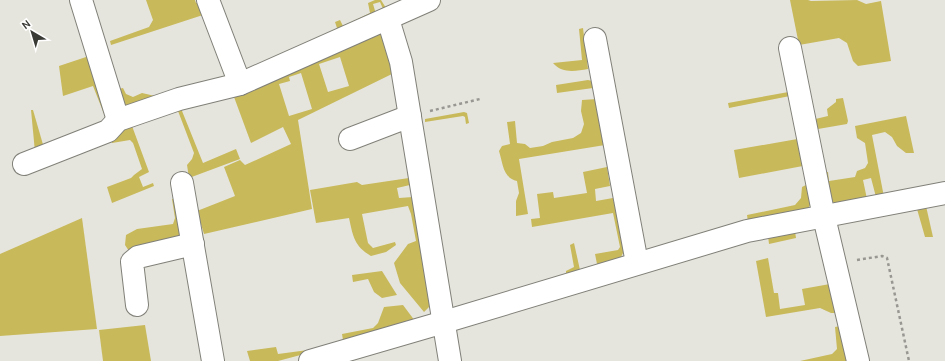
<svg xmlns="http://www.w3.org/2000/svg" width="945" height="361" viewBox="0 0 945 361" font-family="Karla,sans-serif">
  <rect width="100%" height="100%" fill="#e6e5dd"/>
  <g fill="#c8b95b" fill-rule="evenodd">
    <polygon points="146,0 195,0 196,3 203,3 206,14 111,45 110,41 149,27 153,20"/>
    <polygon points="375,0 381,0 386,8 384,11 380,2 373,4 376,14 338,31 335,22 340,20 343,26 370,13 368,3"/>
    <polygon points="790,0 808,0 811,1 857,0 866,4 881,1 891,61 858,66 853,61 847,43 839,38 799,45"/>
    <path d="M 583,28 L 588,69 C 576,71 562,74 553,63 L 582,60 L 579,29 Z"/>
    <path d="M 380,31 L 394,73 L 298,120 L 312,209 L 204,234 L 197,211 L 235,196 L 224,167 L 240,160 L 245,165 L 291,144 L 283,127 L 251,143 L 234,97 ZM 340,57 L 349,86 L 328,92 L 319,64 ZM 301,73 L 312,109 L 289,116 L 279,84 L 290,81 L 289,77 Z"/>
    <polygon points="89,56 106,119 93,86 63,96 59,66"/>
    <polygon points="588,80 592,81 593,88 557,93 556,85"/>
    <polygon points="123,88 126,94 133,97 142,93 155,96 130,108 119,102 114,90"/>
    <polygon points="794,91 790,96 729,108 728,103"/>
    <polygon points="843,98 848,121 847,124 818,129 814,126 811,120 828,116 827,109 836,102 836,99"/>
    <path d="M 597,99 L 605,145 L 519,159 L 528,214 L 516,216 L 516,201 L 519,193 L 517,181 C 503,178 503,164 499,151 L 502,146 L 510,144 L 507,122 L 515,121 L 517,143 L 525,144 L 530,148 L 543,146 L 552,142 L 573,138 L 581,133 L 584,124 L 581,111 L 582,100 Z"/>
    <polygon points="180,106 203,163 236,149 240,159 189,178 187,165 192,159 194,153 178,111 132,126 149,172 139,177 143,187 153,183 154,186 112,203 107,187 131,178 134,175 142,169 133,143 130,140 112,143 111,139 127,124"/>
    <polygon points="31,110 33,110 44,148 35,152"/>
    <polygon points="464,112 467,113 469,123 466,124 465,117 463,116 425,122 425,119"/>
    <polygon points="906,116 914,153 906,153 897,146 892,137 885,132 872,135 884,197 876,197 871,178 863,180 867,199 835,204 826,194 823,172 828,172 829,181 855,177 857,171 865,168 868,163 865,143 857,138 855,126"/>
    <polygon points="803,138 808,165 739,178 734,150"/>
    <polygon points="607,167 610,186 595,189 596,201 613,198 624,251 620,259 597,264 595,254 618,250 620,247 613,213 532,227 531,219 540,218 537,194 553,192 554,198 587,193 583,172"/>
    <path d="M 409,178 L 410,185 L 397,188 L 399,198 L 413,197 L 430,299 L 429,307 L 424,312 L 400,283 L 394,263 L 408,244 L 416,241 L 411,214 L 408,206 L 362,214 L 368,243 L 373,248 L 395,242 L 396,245 L 386,252 L 371,256 C 354,246 353,236 349,218 L 316,223 L 310,190 L 357,182 L 362,185 Z"/>
    <polygon points="813,184 815,197 807,210 748,222 747,215 795,205 801,198 802,187 806,185"/>
    <polygon points="177,198 184,231 177,240 129,251 125,245 126,235 137,229 173,224 175,218 172,199"/>
    <polygon points="926,206 933,237 925,237 917,209"/>
    <polygon points="82,218 97,329 0,336 0,254"/>
    <polygon points="795,231 796,238 769,244 768,236"/>
    <polygon points="574,243 580,270 566,274 566,271 574,267 570,245"/>
    <polygon points="768,258 774,293 778,293 780,309 805,305 802,289 830,284 837,313 831,313 820,308 766,317 756,261"/>
    <polygon points="382,271 397,295 382,298 374,292 368,279 353,282 352,275"/>
    <polygon points="403,305 415,321 343,340 342,334 373,328 378,323 384,307"/>
    <polygon points="145,325 151,361 103,361 99,330"/>
    <polygon points="840,326 848,361 800,361 832,354 837,349 835,327"/>
    <polygon points="276,347 278,354 308,350 308,353 278,361 250,361 247,351"/>
  </g>
  <g fill="none" stroke-linecap="round" stroke-linejoin="round">
    <g stroke="#818079" stroke-width="24">
      <g id="minor">
        <polyline points="81,0 118,120"/>
        <polyline points="208,0 240,84"/>
        <polyline points="388,19 401,62 450,361"/>
        <polyline points="595,39 637,263"/>
        <polyline points="790,48 824,217 858,361"/>
        <polyline points="350,139 410,116"/>
        <polyline points="24,164 108,131 118,120 179,99 240,84 429,0"/>
        <polyline points="182,183 213,361"/>
        <polyline points="137,305 132,262 138,257 193,244"/>
        <polyline points="310,361 444,322 747,231 945,193"/>
      </g>
    </g>
    <g stroke="#989792" stroke-width="2.5" stroke-dasharray="3 3" stroke-linecap="butt">
      <polyline points="430,111 480,99"/>
      <polyline points="857,260 882,256 887,258 909,361"/>
    </g>
    <use href="#minor" stroke="#fff" stroke-width="22"/>
  </g>
  <g transform="translate(32 32) rotate(322)" stroke="#ffffff" stroke-width="3" paint-order="stroke">
  <path d="M0-3L7 15L0 10L-7 15Z" fill="#393936"/>
  <text y="-6" font-size="11" font-weight="bold" text-anchor="middle" fill="#393936">N</text>
  </g>
</svg>
